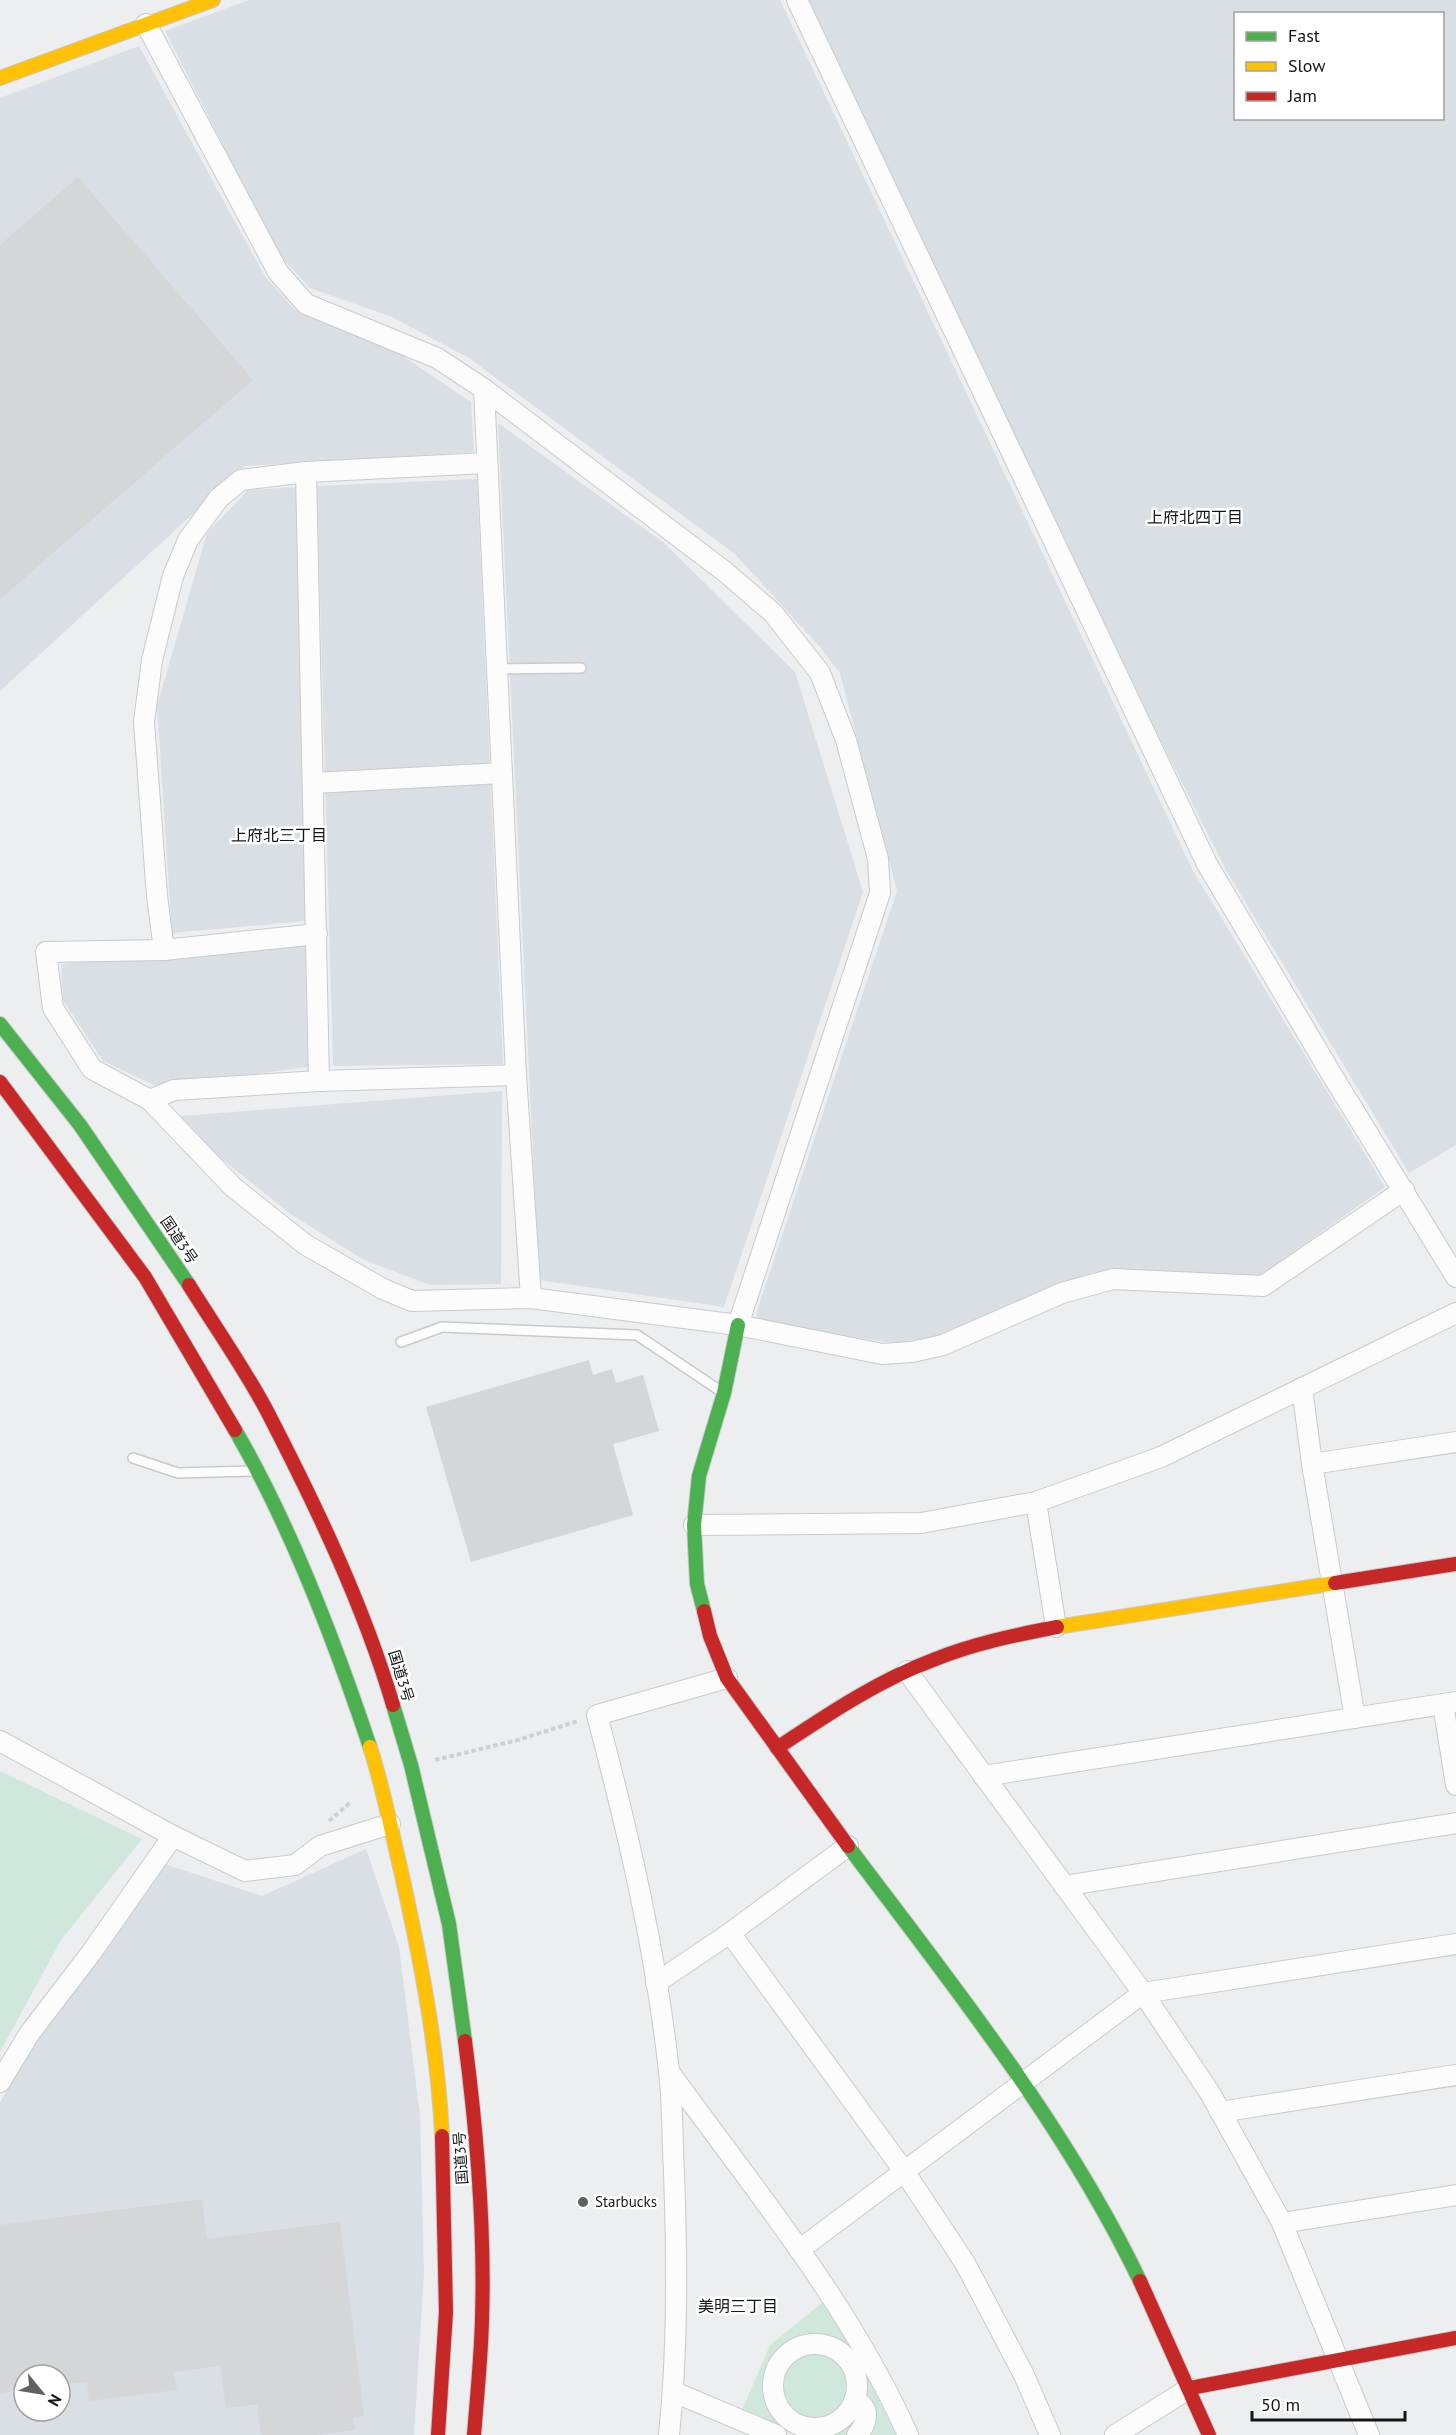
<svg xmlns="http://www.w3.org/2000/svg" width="1456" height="2435" viewBox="0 0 1456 2435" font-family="'PT Sans','Noto Sans JP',sans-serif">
  <rect width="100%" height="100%" fill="#eceef0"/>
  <g fill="#d9dfe5" fill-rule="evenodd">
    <polygon points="249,0 780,0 1193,871 1385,1187 1258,1277 1115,1270 1092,1273 1058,1284 939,1336 894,1343 806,1330 758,1318 756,1314 897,891 840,673 820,647 735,554 469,358 392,317 310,288 279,255 165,31"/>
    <path d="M 807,0 L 1456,0 L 1456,1145 L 1409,1173 L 1226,870 L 1152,723 ZM 1236,14 L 1442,14 L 1442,118 L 1236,118 Z"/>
    <polygon points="139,46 264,275 295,310 385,344 471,402 474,452 245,466 0,691 0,98"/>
    <polygon points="498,423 664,543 795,672 863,892 724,1307 539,1280"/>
    <polygon points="477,479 503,1064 333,1066 317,486"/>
    <polygon points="296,487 306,921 172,933 157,706 207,533 248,490"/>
    <polygon points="305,944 308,1067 156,1086 103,1061 63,1000 61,964"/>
    <polygon points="502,1091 501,1284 430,1285 364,1260 292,1215 169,1117"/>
    <path d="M 366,1849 L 399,1947 L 420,2116 L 424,2273 L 414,2435 L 0,2435 L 0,2103 L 52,2005 L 146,1858 L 262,1896 ZM 24,2375 L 60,2375 L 60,2411 L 24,2411 Z"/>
  </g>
  <g fill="#d0e8dc">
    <polygon points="0,1771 142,1839 61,1940 0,2052"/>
    <polygon points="823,2302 858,2358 896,2435 802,2435 742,2410 770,2345"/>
  </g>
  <g fill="#d5d6d8">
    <polygon points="78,177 253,380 0,599 0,245"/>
    <polygon points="589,1360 593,1375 612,1369 616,1383 643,1375 659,1431 613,1444 633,1515 471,1562 426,1407"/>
    <polygon points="202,2199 207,2239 340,2222 364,2416 353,2417 355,2430 316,2435 261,2435 257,2404 226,2408 220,2366 174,2372 177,2390 89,2401 87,2382 60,2385 60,2375 24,2375 24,2390 0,2393 0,2225"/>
  </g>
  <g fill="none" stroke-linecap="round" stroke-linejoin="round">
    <g stroke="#c9cacc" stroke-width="12">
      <g id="lane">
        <polyline points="497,669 581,668"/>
        <polyline points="401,1342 442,1327 637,1335 722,1392"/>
        <polyline points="133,1458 178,1473 251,1471"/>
      </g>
    </g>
    <g stroke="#c9cacc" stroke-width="22">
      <g id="street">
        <polyline points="797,0 1207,864 1332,1075 1456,1277"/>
        <polyline points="146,24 278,272 306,304 437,358 484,389 724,571 773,613 820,673 846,740 878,859 880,893 738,1325"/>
        <polyline points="484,389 516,1075 531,1298"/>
        <polyline points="306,472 319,1081"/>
        <polyline points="314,783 502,773"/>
        <polyline points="317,934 164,950 157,896 144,722 152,660 173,576 188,540 219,498 241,480 306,472 487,463"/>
        <polyline points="516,1075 319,1081 174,1090 150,1100 233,1187 306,1245 383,1289 412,1301 531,1298 738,1325 882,1354 912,1352 943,1345 1062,1293 1113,1279 1263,1286 1404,1190"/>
        <polyline points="150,1100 92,1069 53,1008 46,952 164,950"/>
        <polyline points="1302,1388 1312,1464 1355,1718"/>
        <polyline points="1312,1464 1456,1442"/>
        <polyline points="1036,1502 1056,1627"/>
        <polyline points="694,1525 921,1523 1036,1502 1161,1457 1456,1313"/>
        <polyline points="907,1671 1143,1993 1210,2093 1282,2223 1369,2435"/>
        <polyline points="1443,1704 1456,1785"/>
        <polyline points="0,1741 173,1836 245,1871 295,1865 320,1846 390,1824"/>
        <polyline points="983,1776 1456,1702"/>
        <polyline points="1064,1886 1456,1823"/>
        <polyline points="730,1933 904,2171 965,2263 1024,2375 1050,2435"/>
        <polyline points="656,1983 730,1933 848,1846"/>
        <path d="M 670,2073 C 754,2189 849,2303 908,2435"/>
        <polyline points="0,2082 29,2034 91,1953 173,1836"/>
        <polyline points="1220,2112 1456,2075"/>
        <polyline points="1282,2223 1456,2195"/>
        <polyline points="799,2250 1143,1993 1456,1944"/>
        <circle cx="815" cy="2386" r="42"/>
        <polyline points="674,2392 776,2435"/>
        <path d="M 854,2401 C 872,2406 867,2424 857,2435"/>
        <path d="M 669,2435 C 678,2348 677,2259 674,2172 C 672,2138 673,2104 669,2072 C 656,1951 628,1832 597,1715 L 727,1678"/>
        <polyline points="1115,2435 1190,2388"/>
      </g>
    </g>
    <g stroke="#c9cacc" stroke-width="16">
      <g id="fast">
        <polyline points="0,1024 80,1125 189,1285"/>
        <path d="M 235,1430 C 291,1526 335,1642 370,1747"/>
        <polyline points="704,1611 697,1584 694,1525 699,1476 724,1393 738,1325"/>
        <polyline points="393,1705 411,1765 449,1924 465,2041"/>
        <path d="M 848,1846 C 953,1986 1064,2123 1140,2281"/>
      </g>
    </g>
    <g stroke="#c9cacc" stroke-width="16">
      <g id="slow">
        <polyline points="0,78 213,0"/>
        <polyline points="1057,1627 1335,1583"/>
        <path d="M 370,1747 C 383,1787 391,1829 401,1871 C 420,1957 438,2047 442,2136"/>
      </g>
    </g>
    <g stroke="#c9cacc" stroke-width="16">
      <g id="jam">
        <polyline points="0,1082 145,1277 235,1430"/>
        <path d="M 189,1285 C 215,1327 245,1369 268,1413 C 316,1506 363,1604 393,1705"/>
        <polyline points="1335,1583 1456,1564"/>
        <polyline points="704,1611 710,1636 727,1678 848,1846"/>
        <path d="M 777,1748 C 827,1715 877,1681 933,1660 C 972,1644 1015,1635 1057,1627"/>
        <path d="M 465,2041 C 477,2133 485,2227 482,2320 C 481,2358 477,2397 474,2435"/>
        <polyline points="1140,2281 1209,2435"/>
        <polyline points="1190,2388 1456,2338"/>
        <polyline points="438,2435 446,2312 442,2136"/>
      </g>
    </g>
    <g stroke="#cfcfd1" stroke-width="4" stroke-dasharray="4.5 3" stroke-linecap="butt">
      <polyline points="435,1760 518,1740 578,1721"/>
      <polyline points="329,1821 351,1802"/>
    </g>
    <use href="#lane" stroke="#fcfcfd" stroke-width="9"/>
    <use href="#street" stroke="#fcfcfd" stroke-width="20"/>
    <use href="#fast" stroke="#4caf50" stroke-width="14"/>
    <use href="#slow" stroke="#ffc107" stroke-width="14"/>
    <use href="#jam" stroke="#c62828" stroke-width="14"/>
  </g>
  <circle fill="#606163" stroke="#fff" stroke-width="2" cx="583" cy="2202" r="6"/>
  <g text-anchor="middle" stroke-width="5" stroke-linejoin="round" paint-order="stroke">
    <g font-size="15" fill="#141517" stroke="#fff">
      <text transform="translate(179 1240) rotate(56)" y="5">国道3号</text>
      <text transform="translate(401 1676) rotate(73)" y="5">国道3号</text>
      <text transform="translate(461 2158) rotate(-94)" y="5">国道3号</text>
    </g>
    <g font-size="15" fill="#141517" stroke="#fff" text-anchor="start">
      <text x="595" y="2207">Starbucks</text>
    </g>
    <g font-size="16" fill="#141517" stroke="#fff">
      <text x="1195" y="523">上府北四丁目</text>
      <text x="279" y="841">上府北三丁目</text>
      <text x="738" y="2312">美明三丁目</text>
    </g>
  </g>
  <rect x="1234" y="12" width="210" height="108" fill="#ffffff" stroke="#a1a1a2" stroke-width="1.5"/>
  <rect x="1246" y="32" width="30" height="9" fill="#4caf50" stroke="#a1a1a2" stroke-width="1.5"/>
  <text x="1288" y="42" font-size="18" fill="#141517">Fast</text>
  <rect x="1246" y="62" width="30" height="9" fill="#ffc107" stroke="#a1a1a2" stroke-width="1.5"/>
  <text x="1288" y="72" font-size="18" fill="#141517">Slow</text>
  <rect x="1246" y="92" width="30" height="9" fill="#c62828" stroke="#a1a1a2" stroke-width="1.5"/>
  <text x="1288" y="102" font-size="18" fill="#141517">Jam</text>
  <g transform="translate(42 2393) rotate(120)"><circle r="28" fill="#ffffff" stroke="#a1a1a2" stroke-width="1.5"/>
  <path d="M0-4.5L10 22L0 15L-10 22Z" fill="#606163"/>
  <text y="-9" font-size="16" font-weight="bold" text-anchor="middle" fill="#141517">N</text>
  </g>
  <path d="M1252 2411v9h153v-9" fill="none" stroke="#141517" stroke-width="3"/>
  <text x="1261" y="2411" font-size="18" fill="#141517" stroke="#ffffff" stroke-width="4.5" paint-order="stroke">50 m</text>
</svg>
